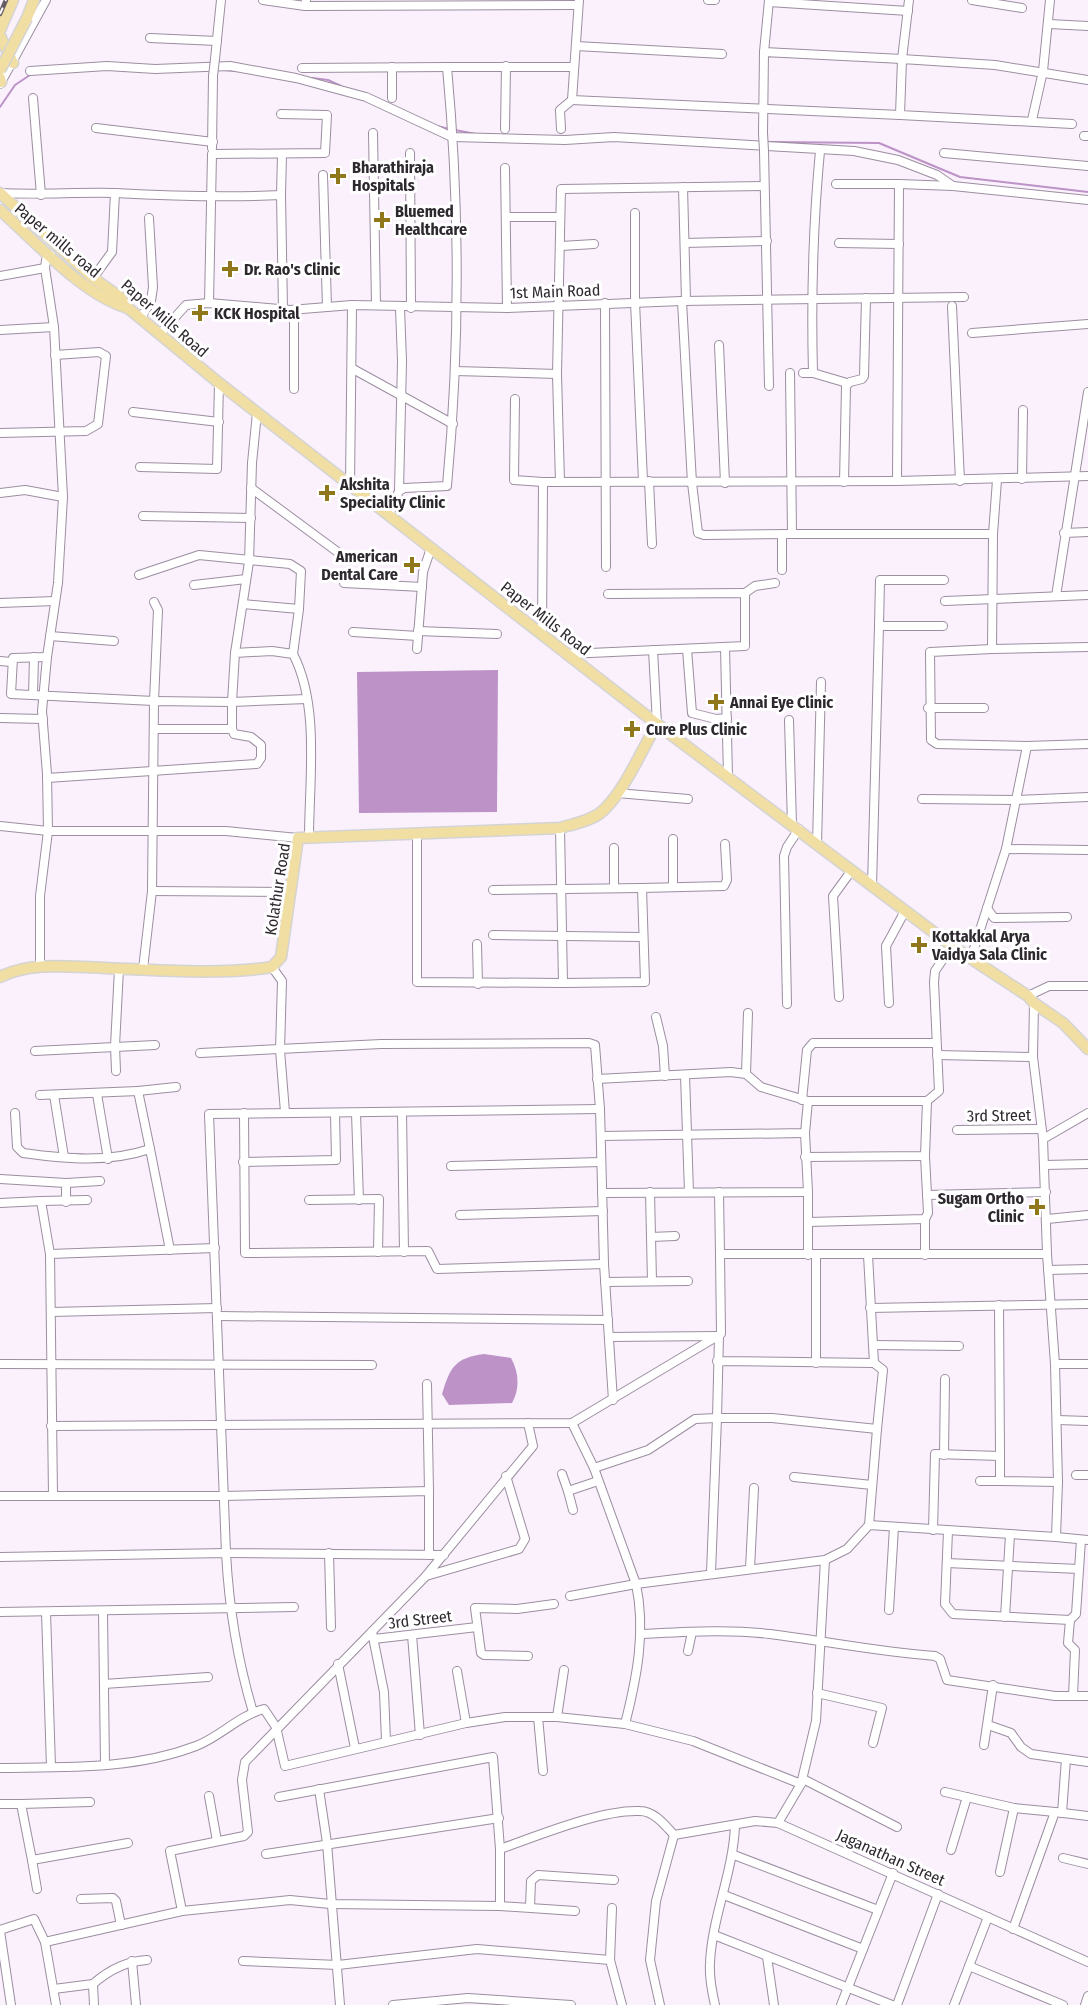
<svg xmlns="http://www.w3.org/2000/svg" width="1088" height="2005" viewBox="0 0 1088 2005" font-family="'Fira Sans Condensed',sans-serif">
  <rect width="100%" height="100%" fill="#faf1fd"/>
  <g fill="#bc92c7">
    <polygon points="498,670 497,812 359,813 357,672"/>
    <path d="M 484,1354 L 511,1358 C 519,1372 520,1389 512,1403 L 449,1405 L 442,1394 C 450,1367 455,1358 484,1354 Z"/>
  </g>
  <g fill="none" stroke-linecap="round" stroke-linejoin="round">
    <g stroke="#bc92c7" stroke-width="2">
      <polyline points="223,70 235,71"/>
      <polyline points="312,78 328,80 341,86"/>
      <polyline points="0,107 15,85 30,75"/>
      <polyline points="437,126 449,129"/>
      <polyline points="455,130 476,134"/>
      <polyline points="766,142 879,143 960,177 1088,192"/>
    </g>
    <g stroke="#9c8ea0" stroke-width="10">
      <g id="minor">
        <polyline points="263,0 305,6 306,0"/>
        <polyline points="579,0 572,100 900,115"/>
        <polyline points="708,0 715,0"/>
        <polyline points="972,0 1022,8"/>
        <polyline points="769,2 908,11"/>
        <polyline points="305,6 578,5"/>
        <polyline points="1049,24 1088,26"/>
        <polyline points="150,38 217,41"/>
        <polyline points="576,46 722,54"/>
        <polyline points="764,52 769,0"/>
        <polyline points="215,59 221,0"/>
        <polyline points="392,67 392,98"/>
        <polyline points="302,68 447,67"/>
        <polyline points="30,71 107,66 155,69 230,66 296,78 366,97 452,137 565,140 614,137 854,151 898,160 937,175 953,186"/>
        <polyline points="0,84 46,0"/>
        <polyline points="33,98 41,195"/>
        <polyline points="1032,120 1043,71 1050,0"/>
        <polyline points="1072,124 900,115 902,59 995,65 1088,80"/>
        <polyline points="96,128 213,142"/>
        <polyline points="505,129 506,66"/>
        <polyline points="561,129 560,110 572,100"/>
        <polyline points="373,133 376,305"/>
        <polyline points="763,133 764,52 902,59 909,0"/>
        <polyline points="1084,136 1088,136"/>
        <polyline points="212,148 213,76"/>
        <polyline points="764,151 769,386"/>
        <polyline points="410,153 411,308"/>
        <polyline points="944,153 1088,166"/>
        <polyline points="505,168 507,308"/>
        <polyline points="323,175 327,307"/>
        <polyline points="836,184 899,184 897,481 1088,476"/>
        <polyline points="899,184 953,186 1088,200"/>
        <polyline points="683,187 686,301"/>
        <path d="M 0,193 C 39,195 77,192 115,193 C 171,196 225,198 281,195 L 283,310"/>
        <polyline points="281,195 282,154"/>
        <polyline points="635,213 635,302 643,481"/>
        <polyline points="506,217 559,217"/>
        <polyline points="685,243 767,241"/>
        <polyline points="839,243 899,244"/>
        <polyline points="561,246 594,244"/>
        <polyline points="0,276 45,268"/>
        <polyline points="93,278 112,252 115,193"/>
        <polyline points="682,301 692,483 698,533 704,535 792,534"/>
        <polyline points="209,303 212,154 325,153 327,115 281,114"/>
        <polyline points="605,303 606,567"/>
        <polyline points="952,306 960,481"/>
        <polyline points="294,310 294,389"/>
        <polyline points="141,318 151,301 153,287 149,218"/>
        <polyline points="0,330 54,327"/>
        <polyline points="161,333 186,305 209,303 290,310 352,305 507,308 682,301 964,297"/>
        <polyline points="972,333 1088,324"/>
        <polyline points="719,345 725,483"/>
        <polyline points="353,369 453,424"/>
        <polyline points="455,371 557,374"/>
        <polyline points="790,373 792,534 993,534"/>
        <path d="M 803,373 L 813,373 C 811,298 813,225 820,151"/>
        <polyline points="813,373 847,383"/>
        <polyline points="515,399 514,480 543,482"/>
        <polyline points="133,412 219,422"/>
        <polyline points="0,433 86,431 98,424 106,356 99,352 55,355"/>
        <polyline points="140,467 217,469 219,383"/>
        <polyline points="1022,479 1023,410"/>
        <polyline points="997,480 993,534 992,649 1088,647"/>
        <polyline points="649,481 652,544"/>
        <polyline points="560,482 557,374 561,189 764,186"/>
        <polyline points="844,482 846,386 850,382 862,379 864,376 866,298"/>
        <polyline points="350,485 352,305"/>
        <polyline points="251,488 339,553"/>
        <polyline points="399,491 402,361 400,308"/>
        <polyline points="0,493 25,490 63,497"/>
        <path d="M 389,515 L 399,491 L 404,488 L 447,486 C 460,346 460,207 447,67 L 573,67"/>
        <polyline points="143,516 251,518"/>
        <polyline points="1064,533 1088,532"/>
        <polyline points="782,534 782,570"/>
        <polyline points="139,575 199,555 290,564 301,571 299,609 243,604"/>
        <polyline points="344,583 422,587"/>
        <polyline points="194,585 246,579"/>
        <polyline points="745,593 755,586 775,583"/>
        <polyline points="1056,596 1088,392"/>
        <polyline points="945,601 1088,595"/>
        <polyline points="0,603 55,601"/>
        <polyline points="879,626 880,580 944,580"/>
        <polyline points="418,631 497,634"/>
        <polyline points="353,632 418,636"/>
        <polyline points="542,633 543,482 897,481"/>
        <polyline points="50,636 114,641"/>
        <polyline points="725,647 728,777"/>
        <polyline points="417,649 423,572 431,548"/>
        <polyline points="687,649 692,713 716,719 727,718"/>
        <polyline points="992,649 930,652 931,740 937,744 1027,746"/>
        <polyline points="653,650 657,724"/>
        <polyline points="235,653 249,562 252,463 257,413"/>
        <polyline points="293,654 299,609"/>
        <polyline points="568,654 745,646 745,593 608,594"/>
        <polyline points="47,657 13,658 11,694 154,701 158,610 154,602"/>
        <polyline points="0,661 11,662"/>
        <polyline points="33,695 34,657"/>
        <polyline points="928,708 984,708"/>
        <polyline points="0,718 43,719"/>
        <polyline points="789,720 792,824"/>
        <polyline points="154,729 232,729"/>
        <polyline points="47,778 257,764 261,758 261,745 251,737 234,734 232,729 232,702 307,699"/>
        <polyline points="617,793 688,799"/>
        <polyline points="922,799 1015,800 1088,797"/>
        <polyline points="0,826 48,831 226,831 298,838"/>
        <polyline points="417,834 417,982 563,983 560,828"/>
        <polyline points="673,839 673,887"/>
        <polyline points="817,845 821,682"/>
        <polyline points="1006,849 1088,850"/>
        <polyline points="872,886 879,626 943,626"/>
        <polyline points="614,888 614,848"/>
        <polyline points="493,890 642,888"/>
        <polyline points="152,891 290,892"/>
        <polyline points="987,908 994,918 1067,917"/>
        <polyline points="493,935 642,937"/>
        <polyline points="477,944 478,984"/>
        <polyline points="971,958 1006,849 1027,746 1088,744"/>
        <polyline points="40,966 40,896 48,831 47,774 42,711 47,657 58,583 63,497 54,327 45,268 46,260 51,255"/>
        <polyline points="272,967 282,981 280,1050 285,1112"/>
        <path d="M 143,969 L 152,891 L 154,701 L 232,702 L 235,653 L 272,651 L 293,654 C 320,705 309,781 309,838"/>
        <polyline points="563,983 645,982 642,888 724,886 727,880 725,844"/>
        <polyline points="1028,996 1049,986 1088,986"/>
        <polyline points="839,997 833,896 852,870"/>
        <polyline points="889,1003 886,946 905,911"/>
        <polyline points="787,1004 784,856 787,847 799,829"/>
        <polyline points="656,1017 663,1046 665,1076"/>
        <polyline points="35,1051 155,1045"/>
        <polyline points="200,1053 381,1044 589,1043 595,1045 600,1109 604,1264 613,1400"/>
        <polyline points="937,1055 1033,1057 1043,1139"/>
        <polyline points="1033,1057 1034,1003"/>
        <polyline points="116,1071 115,1046 119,969"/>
        <polyline points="746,1074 748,1013"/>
        <polyline points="685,1075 689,1192"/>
        <polyline points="597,1079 731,1072 746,1074 761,1087 808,1101 927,1101 939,1091 934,982 935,971 952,946"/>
        <polyline points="138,1091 176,1087"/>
        <polyline points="97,1094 108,1159"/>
        <polyline points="54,1095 64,1157"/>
        <polyline points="802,1100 807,1050 813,1043 936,1043"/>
        <polyline points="402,1112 404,1252"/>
        <path d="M 15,1113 L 17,1147 L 23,1153 C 67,1159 108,1163 150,1149 L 138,1091 L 40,1095"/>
        <polyline points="244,1113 245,1253 428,1251 437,1269 604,1264"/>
        <polyline points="356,1113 359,1200"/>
        <polyline points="957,1130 1041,1129"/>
        <polyline points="601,1136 805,1133 808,1101"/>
        <polyline points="150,1149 170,1250"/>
        <polyline points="805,1157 925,1156 927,1101"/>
        <polyline points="243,1162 336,1160 335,1113"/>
        <polyline points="1045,1165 1088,1164"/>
        <polyline points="451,1166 601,1162"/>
        <polyline points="0,1179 66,1183 66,1202"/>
        <polyline points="66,1183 100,1181"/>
        <polyline points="650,1192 652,1281"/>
        <polyline points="719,1192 720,1254"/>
        <polyline points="808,1192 808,1255"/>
        <polyline points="602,1193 808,1192 805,1133"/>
        <polyline points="927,1195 1046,1192"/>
        <polyline points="309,1200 379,1199 378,1252"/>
        <polyline points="41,1201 87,1200"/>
        <polyline points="0,1203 41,1201 50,1254 53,1496"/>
        <polyline points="460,1215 603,1211"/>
        <polyline points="925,1219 925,1255"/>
        <polyline points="1047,1219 1088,1215"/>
        <polyline points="808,1222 925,1219 928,1213 925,1156"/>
        <polyline points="651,1237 675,1236"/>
        <polyline points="50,1254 215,1248"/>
        <polyline points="816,1255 816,1363"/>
        <polyline points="868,1255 874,1363"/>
        <polyline points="1048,1270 1088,1269"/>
        <polyline points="605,1282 688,1281"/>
        <polyline points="999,1305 1000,1456"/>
        <polyline points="870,1308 1088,1304"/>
        <polyline points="51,1312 217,1308"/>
        <polyline points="218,1316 608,1320"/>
        <polyline points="609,1337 719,1336 717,1418 772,1418 877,1429 883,1370 874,1363 717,1361"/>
        <polyline points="874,1345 959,1346"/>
        <polyline points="0,1364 372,1365"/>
        <polyline points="1055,1364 1088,1364"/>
        <polyline points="427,1384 429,1491"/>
        <polyline points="1057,1420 1088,1421"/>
        <polyline points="572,1423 594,1468 636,1584 825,1560 847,1549 869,1525 1056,1537 1058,1482 1055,1364 1047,1254"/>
        <polyline points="51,1426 572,1423 721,1334 720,1254 1047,1254 1043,1139 1088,1113"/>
        <polyline points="944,1455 945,1379"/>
        <polyline points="594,1468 648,1450 695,1419 717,1418 711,1573"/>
        <polyline points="562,1474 568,1491 598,1481"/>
        <polyline points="1076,1475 1088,1475"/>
        <polyline points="794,1477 872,1485"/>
        <polyline points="980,1481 1000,1481"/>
        <polyline points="568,1491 573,1510"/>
        <polyline points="0,1496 223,1496 429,1491 429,1555"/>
        <polyline points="869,1525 877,1429"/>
        <polyline points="933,1530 935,1454 1000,1456 1000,1481 1058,1482"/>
        <polyline points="948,1531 945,1604 953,1614 1070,1620"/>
        <polyline points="1056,1537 1088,1540"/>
        <polyline points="329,1553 331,1627"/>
        <polyline points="444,1555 226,1553 209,1114 600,1109"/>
        <path d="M 0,1557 L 226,1553 C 229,1608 237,1659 253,1712"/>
        <polyline points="947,1563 1079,1569"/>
        <polyline points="750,1569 754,1488"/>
        <polyline points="426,1576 519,1549 525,1539 506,1476"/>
        <path d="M 570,1596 L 636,1584 C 646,1631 637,1677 625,1724"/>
        <polyline points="889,1610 894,1527"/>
        <polyline points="0,1612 294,1607"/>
        <polyline points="46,1612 51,1767"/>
        <polyline points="103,1612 105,1765"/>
        <polyline points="1005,1617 1010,1535"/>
        <polyline points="372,1632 384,1692 386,1741"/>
        <path d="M 642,1634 C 685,1632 727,1629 770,1634 C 825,1641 879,1652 935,1656 L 940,1659 L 947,1680 L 1055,1696 L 1088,1696"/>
        <polyline points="412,1635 420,1735"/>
        <polyline points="374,1639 477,1627"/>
        <polyline points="688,1651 692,1632"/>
        <polyline points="528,1656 484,1655 481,1653 475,1608 517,1609 554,1604"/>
        <polyline points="338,1664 355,1748"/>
        <polyline points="457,1671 466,1723"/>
        <polyline points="104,1684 208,1677"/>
        <polyline points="817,1693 882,1708 873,1743"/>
        <polyline points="1073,1696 1075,1650 1068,1643 1070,1620 1076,1614 1081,1540"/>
        <polyline points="538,1717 543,1771"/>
        <polyline points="557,1717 564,1670"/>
        <polyline points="988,1725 1011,1733 1021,1747 1031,1754 1088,1762"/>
        <polyline points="984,1745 993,1685"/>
        <path d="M 0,1768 C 66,1767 133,1770 196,1746 C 220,1737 238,1716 264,1709 L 276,1727 L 285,1766 L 466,1723 L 505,1717 L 557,1717 L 625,1724 L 693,1741 L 801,1784 L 778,1823"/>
        <polyline points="803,1779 897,1827"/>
        <polyline points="801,1784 816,1721 825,1560"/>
        <polyline points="319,1789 327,1843 340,2005"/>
        <polyline points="945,1792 1014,1808 1055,1812"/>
        <polyline points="209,1796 217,1841"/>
        <polyline points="279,1797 493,1757 500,1849 500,1906"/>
        <polyline points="90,1802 21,1804 32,1860 128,1843"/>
        <polyline points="0,1804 21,1804"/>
        <polyline points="1062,1813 1066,1759"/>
        <polyline points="674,1835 755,1821 778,1823 1088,1962"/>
        <path d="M 500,1849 C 537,1836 602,1809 640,1811 C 654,1811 665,1825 674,1835"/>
        <polyline points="951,1850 967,1797"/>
        <polyline points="266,1854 499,1818"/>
        <polyline points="734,1855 878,1910"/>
        <polyline points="1063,1858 1088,1864"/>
        <polyline points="32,1860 37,1889"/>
        <polyline points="1000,1872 1014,1808"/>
        <polyline points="724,1895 863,1949"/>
        <polyline points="81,1899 113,1898 116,1901 121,1925"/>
        <polyline points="530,1907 531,1881 538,1875 614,1880"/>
        <polyline points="182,1911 170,1851 244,1836 248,1832 242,1780 245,1762 425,1577 533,1446 528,1423"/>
        <polyline points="1013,1929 1055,1812 1088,1816"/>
        <polyline points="0,1930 34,1919 45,1942 182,1911 290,1900 330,1904 500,1906 575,1911"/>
        <polyline points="0,1931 11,2005"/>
        <polyline points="714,1935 892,2005"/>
        <polyline points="45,1942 56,2005"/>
        <polyline points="767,1957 774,2005"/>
        <polyline points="610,1960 612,1908"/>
        <polyline points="132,1961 136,2005"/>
        <polyline points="243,1961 338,1965 477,1949 610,1960 622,2005"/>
        <polyline points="969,1966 1063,2005"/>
        <polyline points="54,1989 93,1984"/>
        <path d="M 94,2005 L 93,1984 C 109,1970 127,1961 147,1960"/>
        <polyline points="393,2005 468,1998 571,2005"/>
        <polyline points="660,2005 650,1960 656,1901 674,1835"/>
        <path d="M 715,2005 C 712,1992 709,1977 710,1963 C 712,1917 733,1873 735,1826"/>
        <polyline points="841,2005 893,1873"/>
        <polyline points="897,2005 938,1894"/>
        <polyline points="954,2005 988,1917"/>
        <polyline points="1085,2005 1088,1996"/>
      </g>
    </g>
    <g stroke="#d5d4d5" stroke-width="13">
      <g id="major">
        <polyline points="27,18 34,0"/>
        <polyline points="0,30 13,0"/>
        <polyline points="0,36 13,63"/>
        <polyline points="0,78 1,82"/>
        <polyline points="0,193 93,278 120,297 128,308 219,383 657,724 952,946 1028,996 1034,1003 1063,1023 1088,1049"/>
        <path d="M 0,210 C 36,242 83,295 128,308"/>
        <path d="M 0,977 C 33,961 69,967 105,968 C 155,970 224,975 272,967 L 281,957 L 298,838 L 560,828 C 573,824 587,822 599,814 C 622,797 642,749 657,724"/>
      </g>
    </g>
    <use href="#minor" stroke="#fff" stroke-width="8"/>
    <use href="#major" stroke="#f0dea3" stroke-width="10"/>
    <g stroke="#655e66" stroke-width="4.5">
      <polyline id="rail" points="0,14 6,0"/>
    </g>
    <use href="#rail" stroke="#fff" stroke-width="2" stroke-dasharray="7" stroke-linecap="butt"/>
    <g stroke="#9c8ea0" stroke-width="10" stroke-linecap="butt">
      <g id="minor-bridge">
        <polyline points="213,76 215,59"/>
        <polyline points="763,133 764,151"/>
      </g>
    </g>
    <g stroke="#d5d4d5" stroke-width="13" stroke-linecap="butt">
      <polyline id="major-bridge" points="0,70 27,18"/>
    </g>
    <use href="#minor-bridge" stroke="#fff" stroke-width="8"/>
    <use href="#major-bridge" stroke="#f0dea3" stroke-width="10"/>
  </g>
  <g fill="#90771c" stroke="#fff" stroke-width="2">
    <path d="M335 167h6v6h6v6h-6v6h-6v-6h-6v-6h6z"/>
    <path d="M379 211h6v6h6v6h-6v6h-6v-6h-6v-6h6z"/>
    <path d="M227 260h6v6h6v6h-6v6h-6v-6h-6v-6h6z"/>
    <path d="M197 304h6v6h6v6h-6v6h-6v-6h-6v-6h6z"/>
    <path d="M324 484h6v6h6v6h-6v6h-6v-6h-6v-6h6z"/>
    <path d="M409 556h6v6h6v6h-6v6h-6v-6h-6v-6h6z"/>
    <path d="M713 693h6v6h6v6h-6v6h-6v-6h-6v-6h6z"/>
    <path d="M629 720h6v6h6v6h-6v6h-6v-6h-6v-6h6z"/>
    <path d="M916 936h6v6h6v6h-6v6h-6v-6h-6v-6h6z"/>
    <path d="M1034 1198h6v6h6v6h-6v6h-6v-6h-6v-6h6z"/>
  </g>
  <g text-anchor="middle" stroke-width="6" stroke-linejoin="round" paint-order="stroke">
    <g font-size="16" font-weight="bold" fill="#2e282f" stroke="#fff" text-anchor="start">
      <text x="352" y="173">Bharathiraja<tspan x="352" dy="18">Hospitals</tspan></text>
      <text x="395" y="217">Bluemed<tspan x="395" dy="18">Healthcare</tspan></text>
      <text x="244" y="275">Dr. Rao's Clinic</text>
      <text x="214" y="319">KCK Hospital</text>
      <text x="340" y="490">Akshita<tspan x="340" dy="18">Speciality Clinic</tspan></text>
      <text x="398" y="562" text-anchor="end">American<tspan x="398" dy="18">Dental Care</tspan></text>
      <text x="730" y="708">Annai Eye Clinic</text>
      <text x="646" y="735">Cure Plus Clinic</text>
      <text x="932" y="942">Kottakkal Arya<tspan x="932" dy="18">Vaidya Sala Clinic</tspan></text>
      <text x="1024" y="1204" text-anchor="end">Sugam Ortho<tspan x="1024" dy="18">Clinic</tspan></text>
    </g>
    <g font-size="16" fill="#2e282f" stroke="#fff">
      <text transform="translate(58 240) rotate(40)" y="6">Paper mills road</text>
      <text transform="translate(555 291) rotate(-2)" y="6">1st Main Road</text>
      <text transform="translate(165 318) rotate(41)" y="6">Paper Mills Road</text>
      <text transform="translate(546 618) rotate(38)" y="6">Paper Mills Road</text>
      <text transform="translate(277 889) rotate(-81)" y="6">Kolathur Road</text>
      <text transform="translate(999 1115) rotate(-1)" y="6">3rd Street</text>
      <text transform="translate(420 1619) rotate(-7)" y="6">3rd Street</text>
      <text transform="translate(891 1857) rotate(24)" y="6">Jaganathan Street</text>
    </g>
  </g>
</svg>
